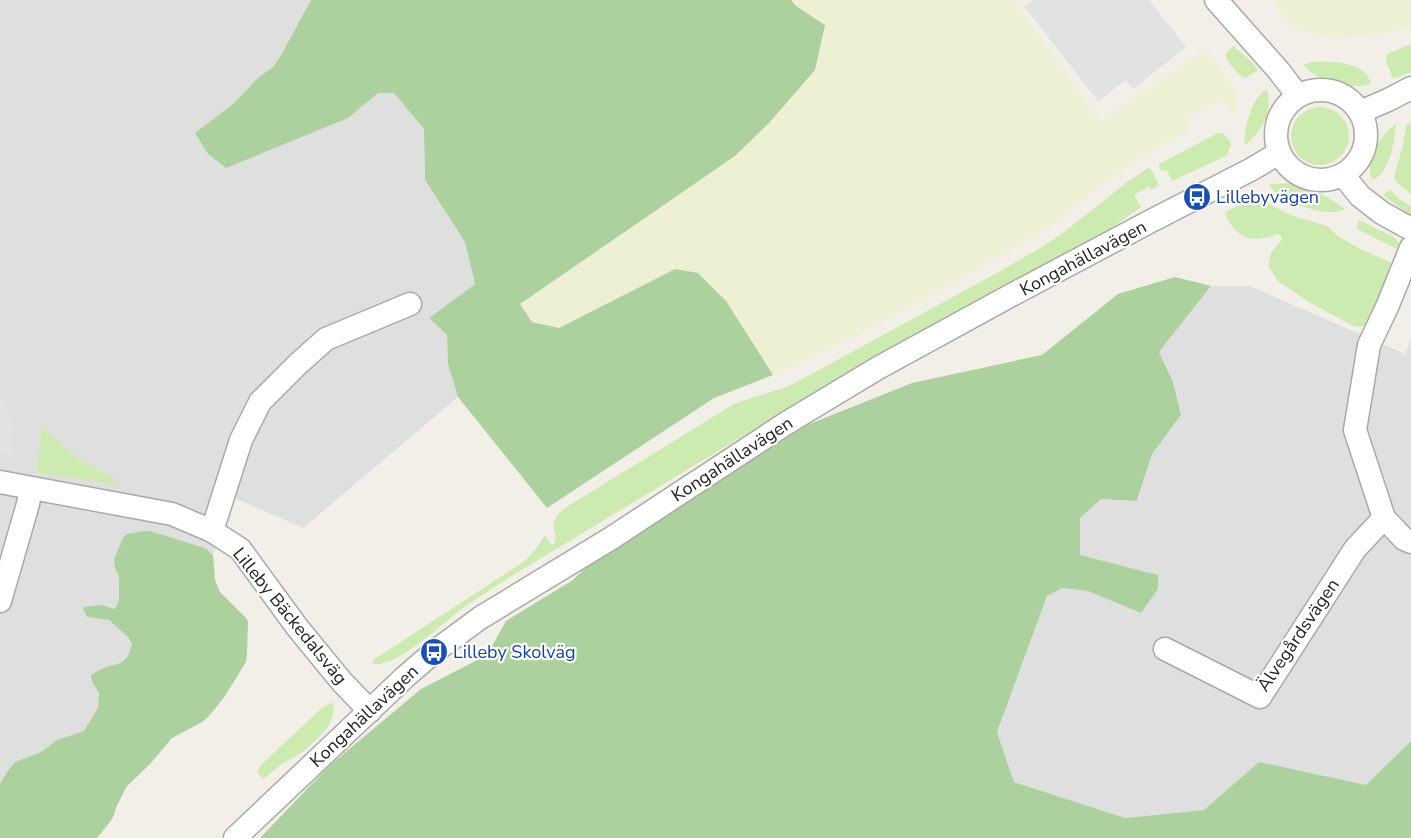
<svg xmlns="http://www.w3.org/2000/svg" width="1411" height="838" viewBox="0 0 1411 838" font-family="'Nunito Sans',sans-serif">
  <rect width="100%" height="100%" fill="#f2efe9"/>
  <g fill="#e0dfdf">
    <polygon points="0,0 311,0 280,57 273,67 259,77 233,104 195,133 348,118 378,93 394,92 424,129 425,180 465,242 475,284 429,318 447,335 448,364 458,397 303,528 235,498 213,555 205,548 150,531 115,568 119,577 119,600 115,609 102,605 105,619 109,620 128,637 132,644 129,654 124,660 117,665 104,667 94,686 99,693 99,708 84,731 57,740 41,752 15,762 0,783"/>
    <polygon points="1211,286 1250,286 1405,354 1411,340 1411,741 1366,785 1259,762 1205,810 1125,818 1014,782 997,732 1047,596 1062,588 1088,591 1141,613 1158,575 1079,555 1080,518 1101,499 1138,501 1152,454 1181,415 1173,382 1159,352"/>
  </g>
  <g fill="#eef0d5">
    <polygon points="791,0 1014,0 1100,122 1206,49 1233,88 1238,103 1232,113 1222,99 1190,117 1188,132 1166,142 1106,180 1047,228 946,287 851,338 773,375 726,301 675,269 559,328 532,322 520,304 735,156 825,25 796,6"/>
    <polygon points="1272,0 1411,0 1411,26 1385,34 1333,38 1291,27"/>
  </g>
  <g fill="#cdebb0">
    <polygon points="1411,44 1411,72 1393,79 1386,61 1387,54"/>
    <path d="M 1233,46 L 1252,62 L 1257,69 L 1257,71 L 1245,78 C 1236,73 1228,64 1225,54 Z"/>
    <path d="M 1311,62 C 1330,61 1367,61 1371,84 C 1350,90 1319,82 1303,65 Z"/>
    <path d="M 1267,89 C 1272,114 1264,129 1245,145 C 1243,132 1250,108 1258,97 C 1260,94 1264,92 1267,89 Z"/>
    <circle cx="1320" cy="136" r="29"/>
    <polygon points="1407,123 1411,124 1411,194 1397,183 1394,177 1402,148"/>
    <path d="M 1396,124 C 1395,140 1390,174 1372,180 C 1364,159 1379,136 1396,124 Z"/>
    <polygon points="1218,133 1223,133 1230,141 1231,146 1226,156 1172,181 1167,170 1162,171 1159,167 1159,164"/>
    <path d="M 1148,168 L 1151,169 L 1159,185 L 1151,190 L 1149,187 L 1134,195 L 1141,207 L 1103,234 L 1045,267 L 913,335 L 832,382 L 515,574 C 498,585 482,595 466,606 C 446,619 394,672 372,663 L 373,660 L 525,561 L 535,550 L 545,535 L 550,543 L 553,545 C 560,537 551,530 554,521 C 559,509 575,502 586,495 L 734,404 C 754,396 775,392 795,383 L 995,274 L 1037,250 L 1059,236 L 1126,183 Z"/>
    <path d="M 1292,183 C 1314,189 1327,196 1345,209 C 1328,219 1282,202 1270,187 L 1270,184 Z"/>
    <polygon points="1390,190 1402,201 1411,206 1411,216 1383,195"/>
    <path d="M 1256,198 L 1293,216 L 1327,226 L 1338,236 L 1360,249 L 1395,264 L 1371,323 L 1361,327 L 1353,326 L 1309,302 L 1278,281 L 1269,267 L 1269,261 L 1271,253 L 1282,239 L 1281,236 L 1277,234 C 1252,245 1235,238 1225,213 L 1239,205 Z"/>
    <polygon points="1359,220 1394,237 1399,243 1399,250 1357,229"/>
    <polygon points="41,426 76,457 119,482 119,485 38,473 37,467 40,445"/>
    <path d="M 332,702 C 341,723 310,747 295,757 C 289,760 283,763 278,767 C 273,771 268,775 263,779 L 257,772 L 258,769 L 262,764 L 309,720 L 323,707 Z"/>
  </g>
  <g fill="#add19e">
    <polygon points="311,0 791,0 796,6 825,25 815,70 769,123 735,156 520,304 532,322 559,328 675,269 698,273 726,301 773,375 714,398 547,508 458,397 448,364 447,335 429,318 475,284 465,242 425,180 424,129 394,93 378,93 348,118 226,168 208,154 195,133 233,104 259,77 273,67 280,57"/>
    <polygon points="1175,277 1211,286 1159,352 1173,382 1181,415 1152,454 1137,501 1101,499 1080,518 1080,555 1158,575 1158,589 1141,613 1088,591 1062,588 1047,596 997,732 1014,782 1125,818 1204,810 1259,762 1366,785 1411,741 1411,838 260,838 329,766 421,689 487,655 506,621 573,580 619,535 807,425 912,383 1042,355 1118,294"/>
    <path d="M 143,531 L 150,531 L 205,548 L 213,555 L 215,580 L 220,592 L 246,618 L 248,622 L 247,654 L 246,662 L 225,696 L 209,716 L 202,722 L 172,738 L 150,764 L 126,787 L 116,808 L 114,815 L 110,822 L 97,838 L 0,838 L 0,784 L 7,772 L 15,762 L 41,752 L 57,740 L 84,731 L 98,708 L 99,693 C 96,688 91,682 91,675 C 96,672 101,669 106,667 C 123,663 127,662 132,644 L 128,637 L 109,620 L 87,617 L 83,609 L 84,607 L 102,605 L 115,609 L 119,600 L 119,577 L 115,568 L 114,559 L 123,538 L 127,534 Z"/>
  </g>
  <g fill="#e2e2e2">
    <polygon points="1032,0 1149,0 1186,47 1133,89 1126,80 1098,101 1024,6"/>
    <polygon points="0,397 6,407 11,424 13,437 14,455 0,454"/>
  </g>
  <g fill="none" stroke-linecap="round" stroke-linejoin="round">
    <g stroke="#a9a9a9" stroke-width="25">
      <g id="minor">
        <polyline points="1216,0 1279,71 1298,96"/>
        <circle cx="1321" cy="135" r="45"/>
        <polyline points="1360,112 1388,100 1411,88"/>
        <polyline points="1343,175 1360,196 1382,213 1411,229"/>
        <polyline points="1411,248 1387,307 1369,345 1355,430 1384,518 1404,539 1411,542"/>
        <polyline points="0,482 172,514 212,531 240,549 297,627 342,682 370,711"/>
        <polyline points="212,531 241,440 260,402 298,364 326,339 410,304"/>
        <polyline points="0,601 28,504 31,488"/>
        <polyline points="1165,649 1260,697 1355,549 1384,518"/>
        <polyline points="235,838 405,677 434,652 480,618 610,539 785,424 878,368 1019,291 1151,221 1252,169 1279,153"/>
      </g>
    </g>
    <use href="#minor" stroke="#fff" stroke-width="22"/>
  </g>
  <defs>
    <g id="bus-disc" transform="scale(1.4375)"><circle r="9.5" fill="#1a4fb4" stroke="#fff"/><path d="M-5-6H5V4H4V6H2V4H-2V6H-4V4H-5ZM-3.5-4V0h7V-4ZM-3.5 1.2v1.5H-2V1.2ZM2 1.2v1.5H3.5V1.2Z" fill="#fff"/></g>
  </defs>
  <g fill-rule="evenodd">
    <use href="#bus-disc" x="1197" y="197"/>
    <use href="#bus-disc" x="434" y="652"/>
  </g>
  <g text-anchor="middle" stroke-width="4.5" stroke-linejoin="round" paint-order="stroke">
    <g font-size="18" fill="#164399" stroke="#fff" text-anchor="start">
      <text x="1216" y="203">Lillebyvägen</text>
      <text x="453" y="658">Lilleby Skolväg</text>
    </g>
    <g font-size="18" fill="#222" stroke="#fff">
      <text transform="translate(1083 258) rotate(-28)" y="6">Kongahällavägen</text>
      <text transform="translate(732 459) rotate(-33)" y="6">Kongahällavägen</text>
      <text transform="translate(290 616) rotate(51)" y="6">Lilleby Bäckedalsväg</text>
      <text transform="translate(1298 635) rotate(-56)" y="6">Älvegårdsvägen</text>
      <text transform="translate(364 716) rotate(-43)" y="6">Kongahällavägen</text>
    </g>
  </g>
</svg>
